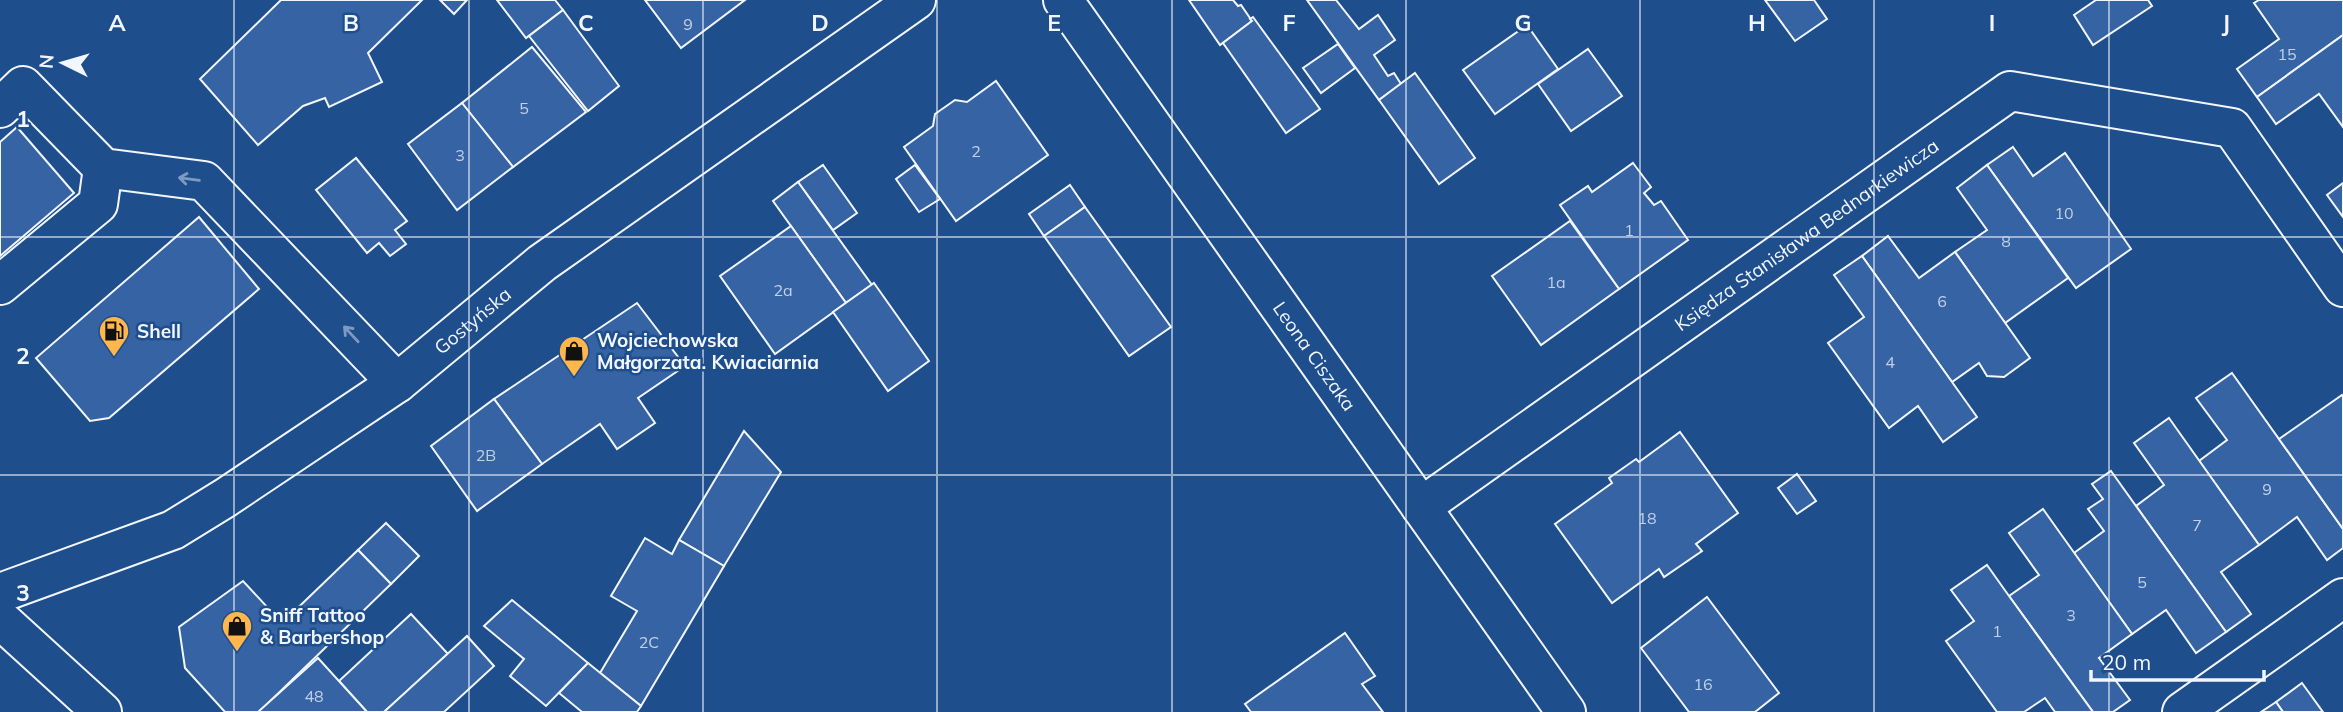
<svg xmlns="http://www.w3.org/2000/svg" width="2343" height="712" viewBox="0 0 2343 712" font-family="Mulish,sans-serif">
  <rect width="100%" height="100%" fill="#1f4e8c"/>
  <g fill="#3563a3" stroke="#f2f6ff" stroke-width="2">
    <polygon points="281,0 422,0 368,53 382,82 329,107 325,98 303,106 258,145 200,79"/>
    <polygon points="440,0 467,0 454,14"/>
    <polygon points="497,0 555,0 563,10 526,38"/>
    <polygon points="645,0 745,0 681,48"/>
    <polygon points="1189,0 1233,0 1238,6 1241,5 1252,21 1220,45"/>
    <polygon points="1307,0 1336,0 1359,29 1378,15 1395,40 1374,55 1388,76 1394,73 1401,84 1379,100"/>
    <polygon points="1765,0 1814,0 1827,19 1795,41"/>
    <polygon points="2096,0 2148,0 2152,6 2093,45 2074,15"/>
    <polygon points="2259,0 2343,0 2343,35 2257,97 2237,69 2279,39 2254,3"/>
    <polygon points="563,10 619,86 588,111 529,36"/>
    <polygon points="1253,17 1320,109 1286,133 1223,43 1252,21 1250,19"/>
    <polygon points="1527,25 1558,69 1495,114 1463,70"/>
    <polygon points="2343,35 2343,127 2319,94 2276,124 2257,97"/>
    <polygon points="1338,44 1355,68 1321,93 1303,68"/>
    <polygon points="532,47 586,112 513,167 462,103"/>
    <polygon points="1588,49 1622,96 1571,131 1538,84"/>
    <polygon points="1415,73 1475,158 1439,184 1379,100"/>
    <polygon points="996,81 1048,155 956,221 904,147 933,126 935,114 955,100 967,102"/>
    <polygon points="462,103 513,167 457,210 408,144"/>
    <polygon points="17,127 74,193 0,256 0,142"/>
    <polygon points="2013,147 2033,176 2065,153 2131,249 2076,288 1987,165"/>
    <polygon points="356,158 407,221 395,230 406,244 390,256 379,243 367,253 316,190"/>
    <polygon points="1633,163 1651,187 1644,193 1654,205 1661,201 1688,240 1619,289 1560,205 1588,186 1592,192"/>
    <polygon points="823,165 857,213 833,230 798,182"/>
    <polygon points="915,165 940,199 919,212 896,179"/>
    <polygon points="1987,165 2068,278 2005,323 1955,252 1987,230 1957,188"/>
    <polygon points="798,182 872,285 846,303 773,201"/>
    <polygon points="2343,183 2343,217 2327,195"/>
    <polygon points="1070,185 1085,207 1044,236 1029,214"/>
    <polygon points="1085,207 1171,327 1129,356 1044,236"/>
    <polygon points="199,217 259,289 109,418 90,421 36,358"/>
    <polygon points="1570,221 1619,289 1541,345 1492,276"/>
    <polygon points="791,226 846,303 775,354 720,276"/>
    <polygon points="1888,236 1919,278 1955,252 2030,358 2004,377 1987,376 1979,363 1952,382 1862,256"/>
    <polygon points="1862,256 1977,417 1943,442 1918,406 1889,428 1828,343 1864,317 1834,275"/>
    <polygon points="874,283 929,361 888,391 833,312"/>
    <polygon points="637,303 685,366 638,398 655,423 617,449 600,424 542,464 494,399"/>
    <polygon points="2232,373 2343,529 2343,548 2327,560 2297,517 2259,545 2199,461 2227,440 2196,398"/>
    <polygon points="2342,395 2343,397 2343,529 2279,439"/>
    <polygon points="494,399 542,464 477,511 431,446"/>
    <polygon points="2169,418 2259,545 2221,572 2251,614 2226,632 2136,506 2164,485 2134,443"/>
    <polygon points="744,431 781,472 724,566 679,540"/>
    <polygon points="1680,432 1738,513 1696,544 1702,551 1664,577 1659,569 1612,603 1555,524 1612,483 1609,478 1636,459 1639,462"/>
    <polygon points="2111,471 2226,632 2196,653 2166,610 2132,634 2074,553 2104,531 2088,509 2103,499 2092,484"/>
    <polygon points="1797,474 1816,501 1797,514 1778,488"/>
    <polygon points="2043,509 2132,634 2099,658 2130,700 2113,712 2093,712 2009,596 2039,575 2009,533"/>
    <polygon points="386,523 419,556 391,584 358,550"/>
    <polygon points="645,538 672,554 679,540 724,566 641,706 600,673 637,611 611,596"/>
    <polygon points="358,550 391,584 259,712 225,712 185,668 179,627 243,581 282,623"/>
    <polygon points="1987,565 2009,596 2093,712 2055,712 2045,698 2024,712 1997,712 1946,641 1974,621 1951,590"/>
    <polygon points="1707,597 1779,693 1755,712 1689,712 1641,648"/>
    <polygon points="512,600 588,663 546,706 510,676 524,659 484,626"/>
    <polygon points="411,614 448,654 384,712 367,712 339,681"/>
    <polygon points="1345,633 1375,676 1362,684 1383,712 1251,712 1245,704"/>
    <polygon points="467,636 494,666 444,712 384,712"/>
    <polygon points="318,658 367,712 258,712"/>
    <polygon points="588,663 641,706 637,712 582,712 559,693"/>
    <polygon points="2302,683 2323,712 2283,712 2276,702"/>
    <polygon points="2276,702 2283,712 2261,712"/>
  </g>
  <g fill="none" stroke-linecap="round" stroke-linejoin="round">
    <g stroke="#f2f6ff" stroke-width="42">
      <g id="minor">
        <path id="s1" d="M 1063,0 L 1566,712"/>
        <polyline points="0,108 23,86 103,168 204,181 397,383"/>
        <polyline points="0,285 98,204 103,168"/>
        <path id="s2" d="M 1421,507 L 2010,91 L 2232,128 L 2343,287"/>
        <polyline points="0,619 102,712"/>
        <polyline points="2182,712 2343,598"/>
      </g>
    </g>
    <g stroke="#f2f6ff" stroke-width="42">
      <g id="major">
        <path id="s3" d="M 0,593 L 173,530 L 225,498 L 397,383 L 542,263 L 916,0"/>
      </g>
    </g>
    <use href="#minor" stroke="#1f4e8c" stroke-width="38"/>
    <use href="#major" stroke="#1f4e8c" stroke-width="38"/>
  </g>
  <defs><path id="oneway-shaft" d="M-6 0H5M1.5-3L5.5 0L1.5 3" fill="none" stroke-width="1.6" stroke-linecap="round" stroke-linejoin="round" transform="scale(1.75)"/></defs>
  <g stroke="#7e9ac0">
    <use href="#oneway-shaft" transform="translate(189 179) rotate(-173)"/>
    <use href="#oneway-shaft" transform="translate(351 334) rotate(-133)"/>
  </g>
  <path fill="none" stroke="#f2f6ff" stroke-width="2" stroke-opacity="0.55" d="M 234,0 L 234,712M 469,0 L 469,712M 703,0 L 703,712M 937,0 L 937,712M 1172,0 L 1172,712M 1406,0 L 1406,712M 1640,0 L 1640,712M 1874,0 L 1874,712M 2109,0 L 2109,712M 0,237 L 2343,237M 0,475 L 2343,475"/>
  <defs>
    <g id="fuel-pin" transform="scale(1.575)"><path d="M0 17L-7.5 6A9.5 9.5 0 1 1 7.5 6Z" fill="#ffb74d" stroke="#1f4e8c"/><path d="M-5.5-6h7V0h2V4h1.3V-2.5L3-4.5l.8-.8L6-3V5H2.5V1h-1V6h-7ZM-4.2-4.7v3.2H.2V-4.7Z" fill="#111"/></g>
    <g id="shop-pin" transform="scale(1.575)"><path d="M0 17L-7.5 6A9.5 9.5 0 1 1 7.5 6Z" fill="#ffb74d" stroke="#1f4e8c"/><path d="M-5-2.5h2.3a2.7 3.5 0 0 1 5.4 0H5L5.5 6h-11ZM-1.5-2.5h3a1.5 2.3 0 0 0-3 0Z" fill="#111"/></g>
  </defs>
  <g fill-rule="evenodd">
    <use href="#fuel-pin" x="114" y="331"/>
    <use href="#shop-pin" x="574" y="351"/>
    <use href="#shop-pin" x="237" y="626"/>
  </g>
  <g text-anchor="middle" stroke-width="5" stroke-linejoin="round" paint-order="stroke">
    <g font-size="16" fill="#c3d1e8">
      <text x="688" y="30">9</text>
      <text x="2287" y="60">15</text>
      <text x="524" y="114">5</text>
      <text x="976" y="157">2</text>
      <text x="460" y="161">3</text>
      <text x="2064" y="219">10</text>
      <text x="1629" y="236">1</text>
      <text x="2006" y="247">8</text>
      <text x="1556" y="288">1a</text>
      <text x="783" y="296">2a</text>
      <text x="1942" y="307">6</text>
      <text x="1890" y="368">4</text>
      <text x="486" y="461">2B</text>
      <text x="2267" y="495">9</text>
      <text x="1647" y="524">18</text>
      <text x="2197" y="531">7</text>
      <text x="2142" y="588">5</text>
      <text x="2071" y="621">3</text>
      <text x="1997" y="637">1</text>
      <text x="649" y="648">2C</text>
      <text x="1703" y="690">16</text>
      <text x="314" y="702">48</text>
    </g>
    <g font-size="19" fill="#f2f6ff" stroke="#1f4e8c">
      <text dy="7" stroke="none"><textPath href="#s2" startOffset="472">Księdza Stanisława Bednarkiewicza</textPath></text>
      <text dy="7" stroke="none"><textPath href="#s3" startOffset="550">Gostyńska</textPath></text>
      <text dy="7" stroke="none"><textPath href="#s1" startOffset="436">Leona Ciszaka</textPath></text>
    </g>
    <g font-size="19" font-weight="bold" fill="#f2f6ff" stroke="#1f4e8c" text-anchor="start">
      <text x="137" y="338">Shell</text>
      <text x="597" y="347">Wojciechowska<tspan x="597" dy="22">Małgorzata. Kwiaciarnia</tspan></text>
      <text x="260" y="622">Sniff Tattoo<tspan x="260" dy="22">&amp; Barbershop</tspan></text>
    </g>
  </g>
  <g font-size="23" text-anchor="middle" font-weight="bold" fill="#f2f6ff" stroke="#1f4e8c" stroke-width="5" stroke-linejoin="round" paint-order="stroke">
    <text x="117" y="31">A</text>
    <text x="351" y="31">B</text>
    <text x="586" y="31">C</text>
    <text x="820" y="31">D</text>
    <text x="1054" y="31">E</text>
    <text x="1289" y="31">F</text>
    <text x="1523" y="31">G</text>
    <text x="1757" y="31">H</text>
    <text x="1992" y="31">I</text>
    <text x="2226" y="31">J</text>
    <text x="23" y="127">1</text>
    <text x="23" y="364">2</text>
    <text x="23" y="601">3</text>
  </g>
  <g transform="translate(63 63) rotate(275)" stroke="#1f4e8c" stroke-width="5" paint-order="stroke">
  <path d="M0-5L12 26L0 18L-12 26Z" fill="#f2f6ff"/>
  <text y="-10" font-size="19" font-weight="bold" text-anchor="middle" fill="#f2f6ff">N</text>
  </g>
  <path d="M2091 670v10h173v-10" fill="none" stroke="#f2f6ff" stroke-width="3.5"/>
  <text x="2102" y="670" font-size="21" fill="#f2f6ff" stroke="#1f4e8c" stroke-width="5" paint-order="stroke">20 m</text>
</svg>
